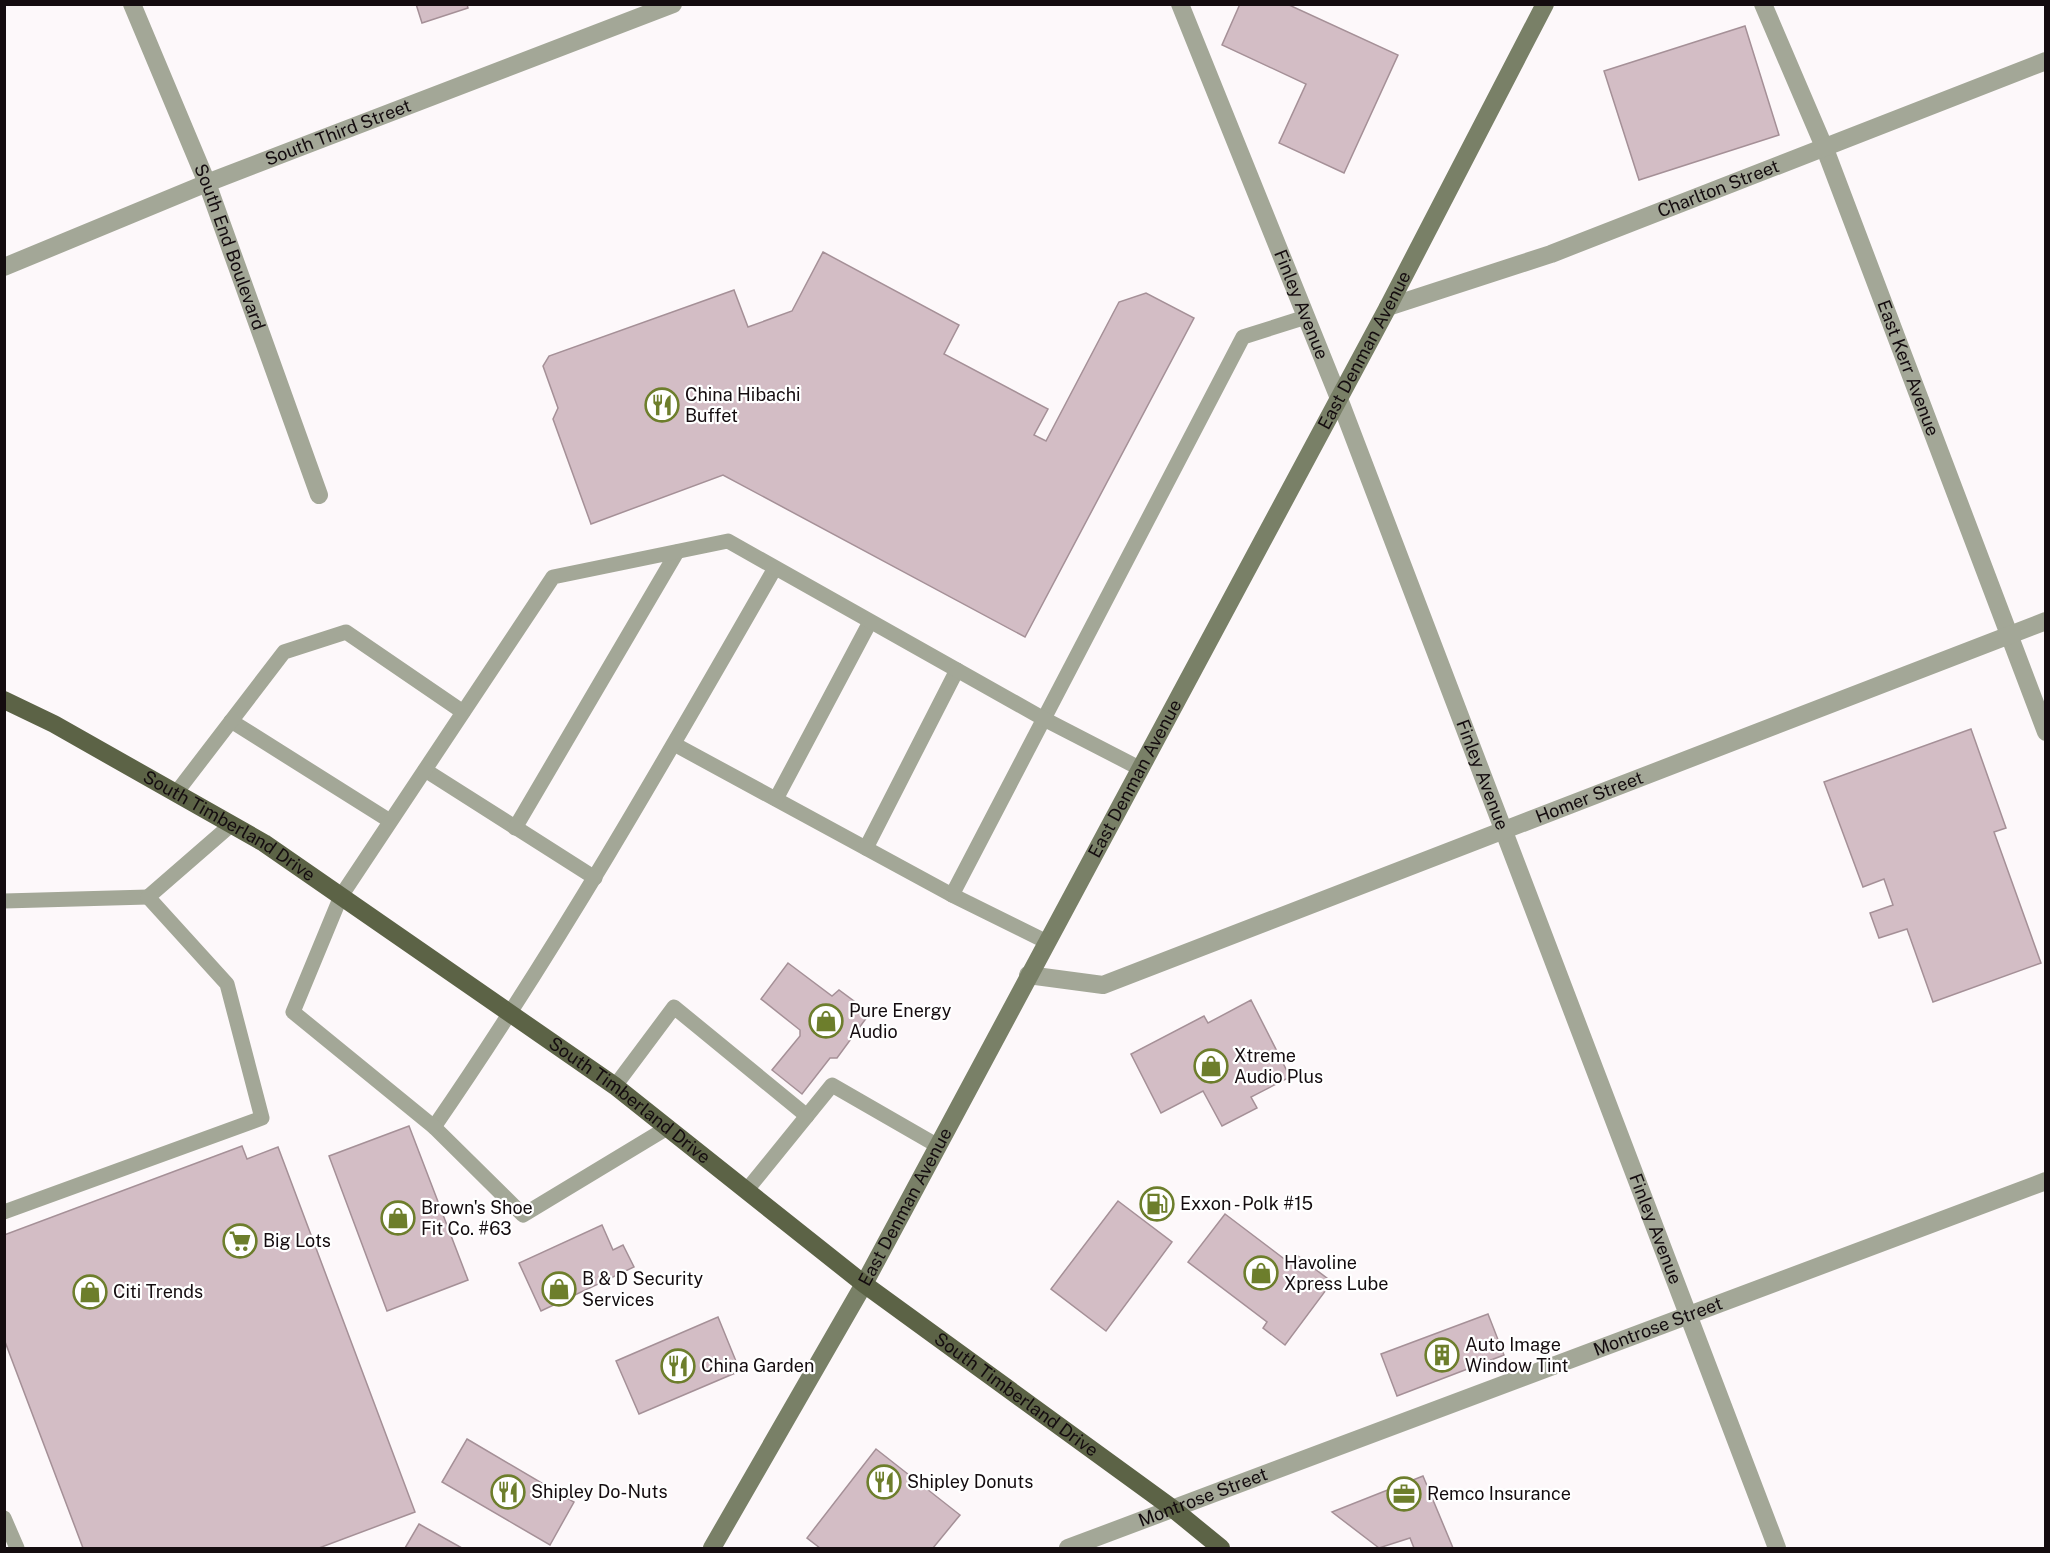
<svg xmlns="http://www.w3.org/2000/svg" width="2050" height="1553" viewBox="0 0 2050 1553" font-family="'Public Sans',sans-serif">
  <rect width="100%" height="100%" fill="#fdf8fa"/>
  <g fill="#d3bdc5" stroke="#a59097" stroke-width="1.5">
    <polygon points="416,4 467,4 468,8 422,23"/>
    <polygon points="1240,4 1287,4 1398,55 1344,173 1279,143 1306,84 1222,45"/>
    <polygon points="1745,26 1779,135 1639,180 1604,71"/>
    <polygon points="823,252 959,325 944,354 1048,409 1034,435 1046,441 1119,302 1146,293 1194,318 1025,637 723,475 591,524 553,419 558,408 543,366 549,356 734,290 748,327 792,311"/>
    <polygon points="1971,729 2006,828 1994,832 2041,963 1933,1002 1907,929 1879,938 1870,913 1893,905 1884,879 1863,887 1824,782"/>
    <polygon points="788,963 832,996 839,990 870,1013 837,1058 830,1058 802,1094 772,1070 800,1036 800,1030 761,999"/>
    <polygon points="1251,1000 1290,1077 1251,1097 1257,1108 1222,1126 1203,1091 1161,1113 1131,1054 1204,1016 1208,1023"/>
    <polygon points="409,1126 468,1280 387,1311 329,1156"/>
    <polygon points="242,1146 247,1159 278,1147 415,1512 319,1548 83,1548 4,1339 4,1235"/>
    <polygon points="1118,1201 1172,1242 1106,1331 1051,1289"/>
    <polygon points="1225,1214 1291,1264 1298,1256 1332,1282 1285,1345 1263,1328 1267,1322 1188,1262"/>
    <polygon points="602,1225 613,1250 623,1245 634,1267 541,1311 519,1263"/>
    <polygon points="1488,1314 1504,1355 1397,1396 1381,1354"/>
    <polygon points="718,1317 740,1371 639,1414 616,1361"/>
    <polygon points="467,1439 574,1502 550,1545 442,1482"/>
    <polygon points="876,1449 960,1515 933,1548 820,1548 807,1538"/>
    <polygon points="1423,1476 1453,1548 1414,1548 1410,1538 1379,1548 1332,1512"/>
    <polygon points="419,1524 462,1548 405,1548"/>
  </g>
  <g fill="none" stroke-linecap="round" stroke-linejoin="round">
    <g stroke="#a3a797" stroke-width="15">
      <polyline points="231,721 390,821"/>
      <polyline points="674,744 952,895"/>
      <polyline points="425,770 595,878"/>
      <polyline points="176,793 284,652 346,632 463,712"/>
      <polyline points="776,799 870,622"/>
      <polyline points="515,828 677,552"/>
      <polyline points="866,848 957,670"/>
      <polyline points="4,901 148,897"/>
      <polyline points="1047,942 952,895 1243,337 1306,317"/>
      <polyline points="615,1086 674,1007 807,1116"/>
      <path d="M 434,1127 C 558,947 666,758 775,568"/>
      <polyline points="667,1128 523,1215 434,1127 293,1012 341,896 553,577 728,541 1044,719 1139,768"/>
      <polyline points="746,1191 832,1085 938,1146"/>
      <polyline points="4,1212 262,1118 227,984 148,897 232,824"/>
      <polyline points="4,1518 17,1548"/>
    </g>
    <g stroke="#a3a797" stroke-width="18">
      <path id="s1" d="M 132,4 L 207,183 L 319,495"/>
      <path id="s2" d="M 1180,4 L 1338,396 L 1777,1548"/>
      <path id="s3" d="M 1763,4 L 1825,149 L 2046,732"/>
      <path id="s4" d="M 4,267 L 207,183 L 673,4"/>
      <path id="s5" d="M 1388,307 L 1551,254 L 2046,61"/>
      <path id="s6" d="M 1028,975 L 1103,985 L 2046,621"/>
      <path id="s7" d="M 1068,1548 L 2046,1181"/>
    </g>
    <path stroke="#798067" stroke-width="18" id="s8" d="M 712,1548 L 864,1284 L 1388,307 L 1545,4"/>
    <path stroke="#5c6346" stroke-width="18" id="s9" d="M 4,700 L 54,724 L 264,843 L 615,1086 L 864,1284 L 1172,1508 L 1221,1548"/>
  </g>
  <defs>
    <g id="restaurant-ring" transform="scale(1.725)"><circle r="9.5" fill="#fff" stroke="#6d7e2c" stroke-width="1.5"/><path d="M-5-6h1v4h1v-4h1v4h1v-4h1v5L-1.5 .5V6h-2V.5L-5-1ZM5-6V6H3V1.5H1.5Q1.5-4 5-6Z" fill="#6d7e2c"/></g>
    <g id="shop-ring" transform="scale(1.725)"><circle r="9.5" fill="#fff" stroke="#6d7e2c" stroke-width="1.5"/><path d="M-5-2.5h2.3a2.7 3.5 0 0 1 5.4 0H5L5.5 6h-11ZM-1.5-2.5h3a1.5 2.3 0 0 0-3 0Z" fill="#6d7e2c"/></g>
    <g id="fuel-ring" transform="scale(1.725)"><circle r="9.5" fill="#fff" stroke="#6d7e2c" stroke-width="1.5"/><path d="M-5.5-6h7V0h2V4h1.3V-2.5L3-4.5l.8-.8L6-3V5H2.5V1h-1V6h-7ZM-4.2-4.7v3.2H.2V-4.7Z" fill="#6d7e2c"/></g>
    <g id="supermarket-ring" transform="scale(1.725)"><circle r="9.5" fill="#fff" stroke="#6d7e2c" stroke-width="1.5"/><path d="M-6-5.5h2.5l.6 2H6L4.5 2H-2.5L-4.4-4H-6ZM-1.5 3.2a1.3 1.3 0 1 0 .1 0ZM3 3.2a1.3 1.3 0 1 0 .1 0Z" fill="#6d7e2c"/></g>
    <g id="building-ring" transform="scale(1.725)"><circle r="9.5" fill="#fff" stroke="#6d7e2c" stroke-width="1.5"/><path d="M-4-6H4V6H1V3H-1V6H-4ZM-2.5-4.3h1.7v1.8h-1.7ZM.8-4.3h1.7v1.8H.8ZM-2.5-1h1.7V.8h-1.7ZM.8-1h1.7V.8H.8Z" fill="#6d7e2c"/></g>
    <g id="office-ring" transform="scale(1.725)"><circle r="9.5" fill="#fff" stroke="#6d7e2c" stroke-width="1.5"/><path d="M-6-3h4V-5.5h4V-3h4V5H-6ZM-1-4.5V-3h2v-1.5ZM-6 0V1H6V0Z" fill="#6d7e2c"/></g>
  </defs>
  <g fill-rule="evenodd">
    <use href="#restaurant-ring" x="662" y="405"/>
    <use href="#shop-ring" x="826" y="1021"/>
    <use href="#shop-ring" x="1211" y="1066"/>
    <use href="#fuel-ring" x="1157" y="1204"/>
    <use href="#shop-ring" x="398" y="1218"/>
    <use href="#supermarket-ring" x="240" y="1241"/>
    <use href="#shop-ring" x="1261" y="1273"/>
    <use href="#shop-ring" x="559" y="1289"/>
    <use href="#shop-ring" x="90" y="1292"/>
    <use href="#building-ring" x="1442" y="1355"/>
    <use href="#restaurant-ring" x="678" y="1366"/>
    <use href="#restaurant-ring" x="884" y="1482"/>
    <use href="#restaurant-ring" x="508" y="1492"/>
    <use href="#office-ring" x="1404" y="1494"/>
  </g>
  <g text-anchor="middle" stroke-width="4.5" stroke-linejoin="round" paint-order="stroke">
    <g font-size="18" fill="#140c0f" stroke="#fff">
      <text dy="6" stroke="none"><textPath href="#s4" startOffset="360">South Third Street</textPath></text>
      <text dy="6" stroke="none"><textPath href="#s5" startOffset="351">Charlton Street</textPath></text>
      <text dy="6" stroke="none"><textPath href="#s1" startOffset="262">South End Boulevard</textPath></text>
      <text dy="6" stroke="none"><textPath href="#s2" startOffset="324">Finley Avenue</textPath></text>
      <text dy="6" stroke="none"><textPath href="#s8" startOffset="1364">East Denman Avenue</textPath></text>
      <text dy="6" stroke="none"><textPath href="#s3" startOffset="392">East Kerr Avenue</textPath></text>
      <text dy="6" stroke="none"><textPath href="#s2" startOffset="828">Finley Avenue</textPath></text>
      <text dy="6" stroke="none"><textPath href="#s8" startOffset="878">East Denman Avenue</textPath></text>
      <text dy="6" stroke="none"><textPath href="#s6" startOffset="597">Homer Street</textPath></text>
      <text dy="6" stroke="none"><textPath href="#s9" startOffset="258">South Timberland Drive</textPath></text>
      <text dy="6" stroke="none"><textPath href="#s9" startOffset="744">South Timberland Drive</textPath></text>
      <text dy="6" stroke="none"><textPath href="#s8" startOffset="392">East Denman Avenue</textPath></text>
      <text dy="6" stroke="none"><textPath href="#s2" startOffset="1314">Finley Avenue</textPath></text>
      <text dy="6" stroke="none"><textPath href="#s7" startOffset="630">Montrose Street</textPath></text>
      <text dy="6" stroke="none"><textPath href="#s9" startOffset="1230">South Timberland Drive</textPath></text>
      <text dy="6" stroke="none"><textPath href="#s7" startOffset="144">Montrose Street</textPath></text>
    </g>
    <g font-size="18" fill="#140c0f" stroke="#fff" text-anchor="start">
      <text x="685" y="401">China Hibachi<tspan x="685" dy="21">Buffet</tspan></text>
      <text x="849" y="1017">Pure Energy<tspan x="849" dy="21">Audio</tspan></text>
      <text x="1234" y="1062">Xtreme<tspan x="1234" dy="21">Audio Plus</tspan></text>
      <text x="1180" y="1210">Exxon - Polk #15</text>
      <text x="421" y="1214">Brown's Shoe<tspan x="421" dy="21">Fit Co. #63</tspan></text>
      <text x="263" y="1247">Big Lots</text>
      <text x="1284" y="1269">Havoline<tspan x="1284" dy="21">Xpress Lube</tspan></text>
      <text x="582" y="1285">B &amp; D Security<tspan x="582" dy="21">Services</tspan></text>
      <text x="113" y="1298">Citi Trends</text>
      <text x="1465" y="1351">Auto Image<tspan x="1465" dy="21">Window Tint</tspan></text>
      <text x="701" y="1372">China Garden</text>
      <text x="907" y="1488">Shipley Donuts</text>
      <text x="531" y="1498">Shipley Do-Nuts</text>
      <text x="1427" y="1500">Remco Insurance</text>
    </g>
  </g>
  <rect width="2050" height="1553" fill="none" stroke="#140c0f" stroke-width="12"/>
</svg>
